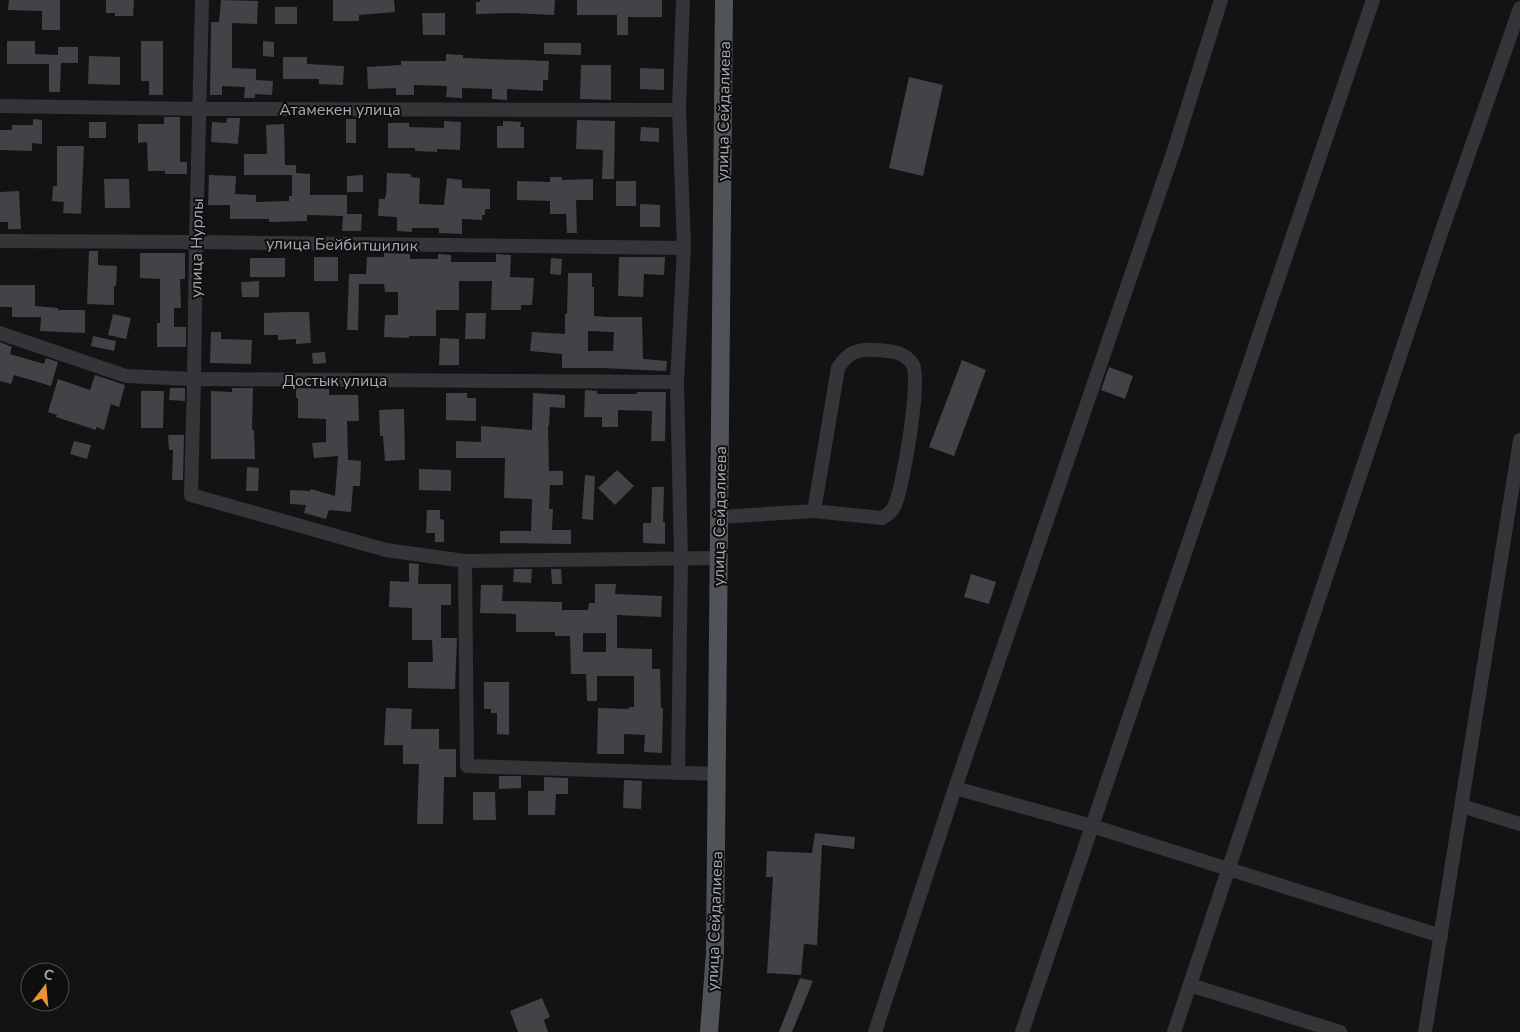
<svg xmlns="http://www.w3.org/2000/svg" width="1520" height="1032" viewBox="0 0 1520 1032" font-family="'Nunito Sans',sans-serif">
  <rect width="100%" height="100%" fill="#131314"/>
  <g fill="#424347" fill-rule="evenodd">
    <polygon points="9,0 60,0 60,30 42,30 42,11 8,10"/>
    <polygon points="106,0 134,0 133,16 115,16 115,13 106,13"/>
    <polygon points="221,0 258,1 257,24 232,23 232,68 256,69 256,80 273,81 272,95 255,94 255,98 244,98 245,87 222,86 222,95 210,95 211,22 219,22"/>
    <polygon points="333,0 394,0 395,12 359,15 359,21 333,21"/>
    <polygon points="480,0 555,0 554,15 514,13 476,14 476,2 480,2"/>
    <polygon points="577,0 662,0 662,17 628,17 628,35 617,35 617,15 577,15"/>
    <rect x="275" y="7" width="22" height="17"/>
    <polygon points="422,13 445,13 445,35 423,35"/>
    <polygon points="7,41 35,41 35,54 58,55 58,47 78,47 78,63 61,63 60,92 49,92 49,64 7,64"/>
    <polygon points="141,41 163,41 163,95 149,95 149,81 141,81"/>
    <polygon points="263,41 274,42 274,57 263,56"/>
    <polygon points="544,43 581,43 581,55 544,54"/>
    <polygon points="446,54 463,55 463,58 549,61 548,80 543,80 543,91 507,89 507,100 492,99 492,89 462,88 462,98 446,97 447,86 414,85 414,95 396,95 396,88 368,89 367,67 401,65 401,61 446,61"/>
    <polygon points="89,56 120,57 120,85 88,84"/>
    <polygon points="283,57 307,57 307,64 344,66 343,85 319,84 319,79 283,79"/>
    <polygon points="581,65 611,65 611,100 580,99"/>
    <polygon points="640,68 664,69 664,90 640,89"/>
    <polygon points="909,77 943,85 923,176 889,168"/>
    <polygon points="164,117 180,117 180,162 187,162 187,174 165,174 165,171 148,171 147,142 138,143 138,124 164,124"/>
    <polygon points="227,118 240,118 238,144 211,142 212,122 226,123"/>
    <polygon points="33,119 42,120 42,144 32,143 32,151 0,150 0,130 12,130 12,125 33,125"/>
    <rect x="346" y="119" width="10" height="24"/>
    <polygon points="577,120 615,121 614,179 602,179 603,150 576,149"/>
    <polygon points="444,121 461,122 460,150 437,149 437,152 415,151 415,148 388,148 388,123 409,123 409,127 444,128"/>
    <polygon points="503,121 521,122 520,127 524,127 524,148 497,148 497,126 503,126"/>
    <rect x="89" y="122" width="17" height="16"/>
    <polygon points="284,124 285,165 296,165 296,173 310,174 310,195 347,195 347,214 362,214 361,231 342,231 343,216 307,215 307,221 269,222 269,219 230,219 230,205 208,205 209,175 236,176 235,194 256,195 256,202 289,201 289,196 292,196 292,175 244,175 244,154 267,154 266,125"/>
    <polygon points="641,127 659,128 659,142 640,141"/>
    <polygon points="57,146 84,146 81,214 63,213 64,202 52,201 53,186 57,186"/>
    <polygon points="387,173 411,174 411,177 420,178 419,204 444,205 447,178 462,180 462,188 490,189 490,209 485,209 485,215 482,215 482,220 462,219 462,234 439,233 439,228 412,228 412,232 397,231 397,217 378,216 379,199 385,199 385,196 386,196"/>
    <polygon points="363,175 363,192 347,192 347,176"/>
    <polygon points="550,177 562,177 562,180 593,179 593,200 576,200 577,233 567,233 566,214 550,214 550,201 517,200 517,181 550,182"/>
    <polygon points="104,179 129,179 130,208 105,208"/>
    <rect x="616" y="181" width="20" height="25"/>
    <polygon points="19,191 21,229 8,229 8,222 0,222 0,192"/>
    <polygon points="640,204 660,205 660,227 640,227"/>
    <polygon points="89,251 98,251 98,265 117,266 116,286 114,286 114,305 87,304"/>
    <polygon points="140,253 185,253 185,279 180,279 181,308 174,308 174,327 186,327 186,347 157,347 157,323 160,323 160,279 140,278"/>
    <polygon points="384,253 410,254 410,259 438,259 438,254 451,255 451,262 496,262 496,254 511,255 510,277 534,278 532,305 521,305 521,310 491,310 492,281 459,281 459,310 436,310 436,336 409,336 409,338 384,337 385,315 398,315 398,292 385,292 384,284 359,284 358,330 347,330 349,274 366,274 367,257 384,257"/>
    <rect x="314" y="257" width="24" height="24"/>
    <polygon points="619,257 665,257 664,275 644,274 643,297 618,296"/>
    <rect x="250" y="258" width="35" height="19"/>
    <polygon points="551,258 562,259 561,275 550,274"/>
    <path d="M 568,273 L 592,273 L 592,287 L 594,287 L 594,316 L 608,317 L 642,317 L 643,359 L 667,361 L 666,371 L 603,368 L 562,368 L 562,354 L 530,351 L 532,332 L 565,334 L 565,314 L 567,314 ZM 588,331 L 614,332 L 613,351 L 588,351 Z"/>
    <polygon points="259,281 259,297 242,297 241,282"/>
    <polygon points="0,285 35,285 35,306 58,308 58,310 85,310 85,333 40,331 41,317 12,317 12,307 0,307"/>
    <polygon points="288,312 309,312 311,343 296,344 296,339 278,340 278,335 264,335 264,313"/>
    <polygon points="466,313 486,313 485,339 465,339"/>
    <polygon points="113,314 131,318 126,339 108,335"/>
    <polygon points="211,332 221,332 221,339 252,340 251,364 210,363"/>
    <polygon points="93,336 116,341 114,351 91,346"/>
    <polygon points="440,338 459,339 459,365 439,365"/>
    <polygon points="0,342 12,347 10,354 44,364 46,358 58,362 51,386 14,375 11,384 0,381"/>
    <polygon points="325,352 326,363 313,364 312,353"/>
    <polygon points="962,360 986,370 954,456 929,447"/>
    <polygon points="1109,367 1133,376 1125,399 1101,390"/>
    <polygon points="95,375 125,385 119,407 111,404 104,430 96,427 96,430 56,417 57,415 48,412 58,379 90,390"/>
    <polygon points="170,388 185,388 185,401 169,400"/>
    <polygon points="232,388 253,388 252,430 254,430 255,459 211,459 211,391 232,392"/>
    <polygon points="296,388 329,389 329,395 358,395 359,421 347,421 348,460 361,461 360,486 353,486 351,512 329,510 326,519 304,513 306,505 290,504 290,490 310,491 311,489 335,496 338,456 314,458 312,443 326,442 326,419 298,418 298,398 296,398"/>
    <polygon points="585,390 597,391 597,394 637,394 637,392 666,392 665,441 651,441 652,411 618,410 618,427 602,427 602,417 584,417"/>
    <polygon points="141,391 164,391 163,428 141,428"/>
    <polygon points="446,393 467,393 467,398 476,398 476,421 446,420"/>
    <polygon points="533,393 565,395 565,408 550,407 549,426 548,426 549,471 563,471 563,485 550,485 549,509 553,509 552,530 571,530 571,544 500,543 500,531 531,531 532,499 504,498 505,458 456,458 456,441 481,442 481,426 532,430"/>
    <polygon points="404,409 405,460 385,461 383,436 380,436 379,410"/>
    <polygon points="168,435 184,435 183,480 172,480 173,450 169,450"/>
    <polygon points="74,441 91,445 87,459 70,454"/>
    <polygon points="247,467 259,468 258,491 246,491"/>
    <polygon points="419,469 451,470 451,491 419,490"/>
    <polygon points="617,470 634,486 615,505 598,488"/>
    <polygon points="585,475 595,476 593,520 582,519"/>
    <polygon points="652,487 664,487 663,522 665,522 665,544 643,543 643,523 651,523"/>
    <polygon points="427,510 440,510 440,519 444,520 444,542 435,542 435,533 426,533"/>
    <polygon points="409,563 419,564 418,584 451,584 451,605 441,605 441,638 457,638 455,689 408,688 408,662 433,662 432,640 412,640 412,608 389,607 390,581 409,582"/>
    <polygon points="514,569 532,569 531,583 513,582"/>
    <polygon points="551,569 561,569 562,584 552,584"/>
    <polygon points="971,574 996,582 989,604 964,597"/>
    <path d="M 595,584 L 616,584 L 615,594 L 662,596 L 661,617 L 617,615 L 617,648 L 652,649 L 652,669 L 660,669 L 661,708 L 663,708 L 662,753 L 644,752 L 645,735 L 624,734 L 624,754 L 597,754 L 598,708 L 629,709 L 629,707 L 634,707 L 634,676 L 597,676 L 597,701 L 587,701 L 586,674 L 571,674 L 570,636 L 555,636 L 555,632 L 516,632 L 516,614 L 480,613 L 481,585 L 503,585 L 502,601 L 562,602 L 562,610 L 588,610 L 589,603 L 595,603 ZM 583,633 L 606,633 L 606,652 L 583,652 Z"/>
    <polygon points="484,682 509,682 509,735 497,734 497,713 491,713 491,709 484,709"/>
    <polygon points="386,708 412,709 411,729 439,729 439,749 456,749 456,777 444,777 443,824 417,824 419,764 403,764 403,745 384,745"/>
    <polygon points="499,776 521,776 521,788 499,789"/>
    <polygon points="544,777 568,778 568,794 556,794 555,815 528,815 528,791 544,791"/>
    <polygon points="624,780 642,781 641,809 623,808"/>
    <polygon points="473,792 495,792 496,820 473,820"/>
    <polygon points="815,833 855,837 854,849 822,845 817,945 804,944 801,975 767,973 773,877 766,877 767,851 812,853"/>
    <polygon points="800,978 813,981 792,1032 779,1032"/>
    <polygon points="542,998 550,1017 544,1020 548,1032 518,1032 510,1011"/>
  </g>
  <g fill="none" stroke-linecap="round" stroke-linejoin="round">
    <g stroke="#343539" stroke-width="14">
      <polyline points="202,0 196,242 194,379 191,495 386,550 465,561 719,558"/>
      <polyline points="0,106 200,109 679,110"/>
      <polyline points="0,241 196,242 684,248"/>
      <polyline points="0,333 126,376 194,379 677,382"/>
      <path d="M 719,517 L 814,511 L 882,518 C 888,515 892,512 895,505 C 903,486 921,382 913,365 C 905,351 890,351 876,350 C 857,349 848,352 838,368 L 814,511"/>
      <polyline points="465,561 467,766 717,774"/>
      <polyline points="678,773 681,558 677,382 684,248 679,110 683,0"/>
      <polyline points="955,788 1092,826 1441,936"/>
      <polyline points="1462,806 1520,824"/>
      <polyline points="1190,985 1340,1032"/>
      <polyline points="875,1032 955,788 1175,147 1221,0"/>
      <polyline points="1022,1032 1373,0"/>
      <polyline points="1174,1032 1441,233 1520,8"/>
      <polyline points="1425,1032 1520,440"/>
    </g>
    <polyline stroke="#505358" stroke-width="18" points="709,1032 715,953 724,0"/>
  </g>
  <g text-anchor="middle" stroke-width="4" stroke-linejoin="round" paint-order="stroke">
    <g font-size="16" fill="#a5acb4" stroke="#0e0e0f">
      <text x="340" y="115">Атамекен улица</text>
      <text transform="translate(723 111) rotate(-89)" y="6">улица Сейдалиева</text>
      <text transform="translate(342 244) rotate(1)" y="6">улица Бейбитшилик</text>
      <text transform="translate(196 248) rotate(-89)" y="6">улица Нурлы</text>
      <text x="335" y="386">Достык улица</text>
      <text transform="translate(719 516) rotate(-89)" y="6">улица Сейдалиева</text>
      <text transform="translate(714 921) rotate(-88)" y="6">улица Сейдалиева</text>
    </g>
  </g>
  <g transform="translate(45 987) rotate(16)"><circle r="24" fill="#0e0e0f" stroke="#4a4d51"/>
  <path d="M0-4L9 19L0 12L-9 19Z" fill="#eb9334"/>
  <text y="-8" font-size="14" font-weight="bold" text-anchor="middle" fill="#a5acb4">С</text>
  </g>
</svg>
